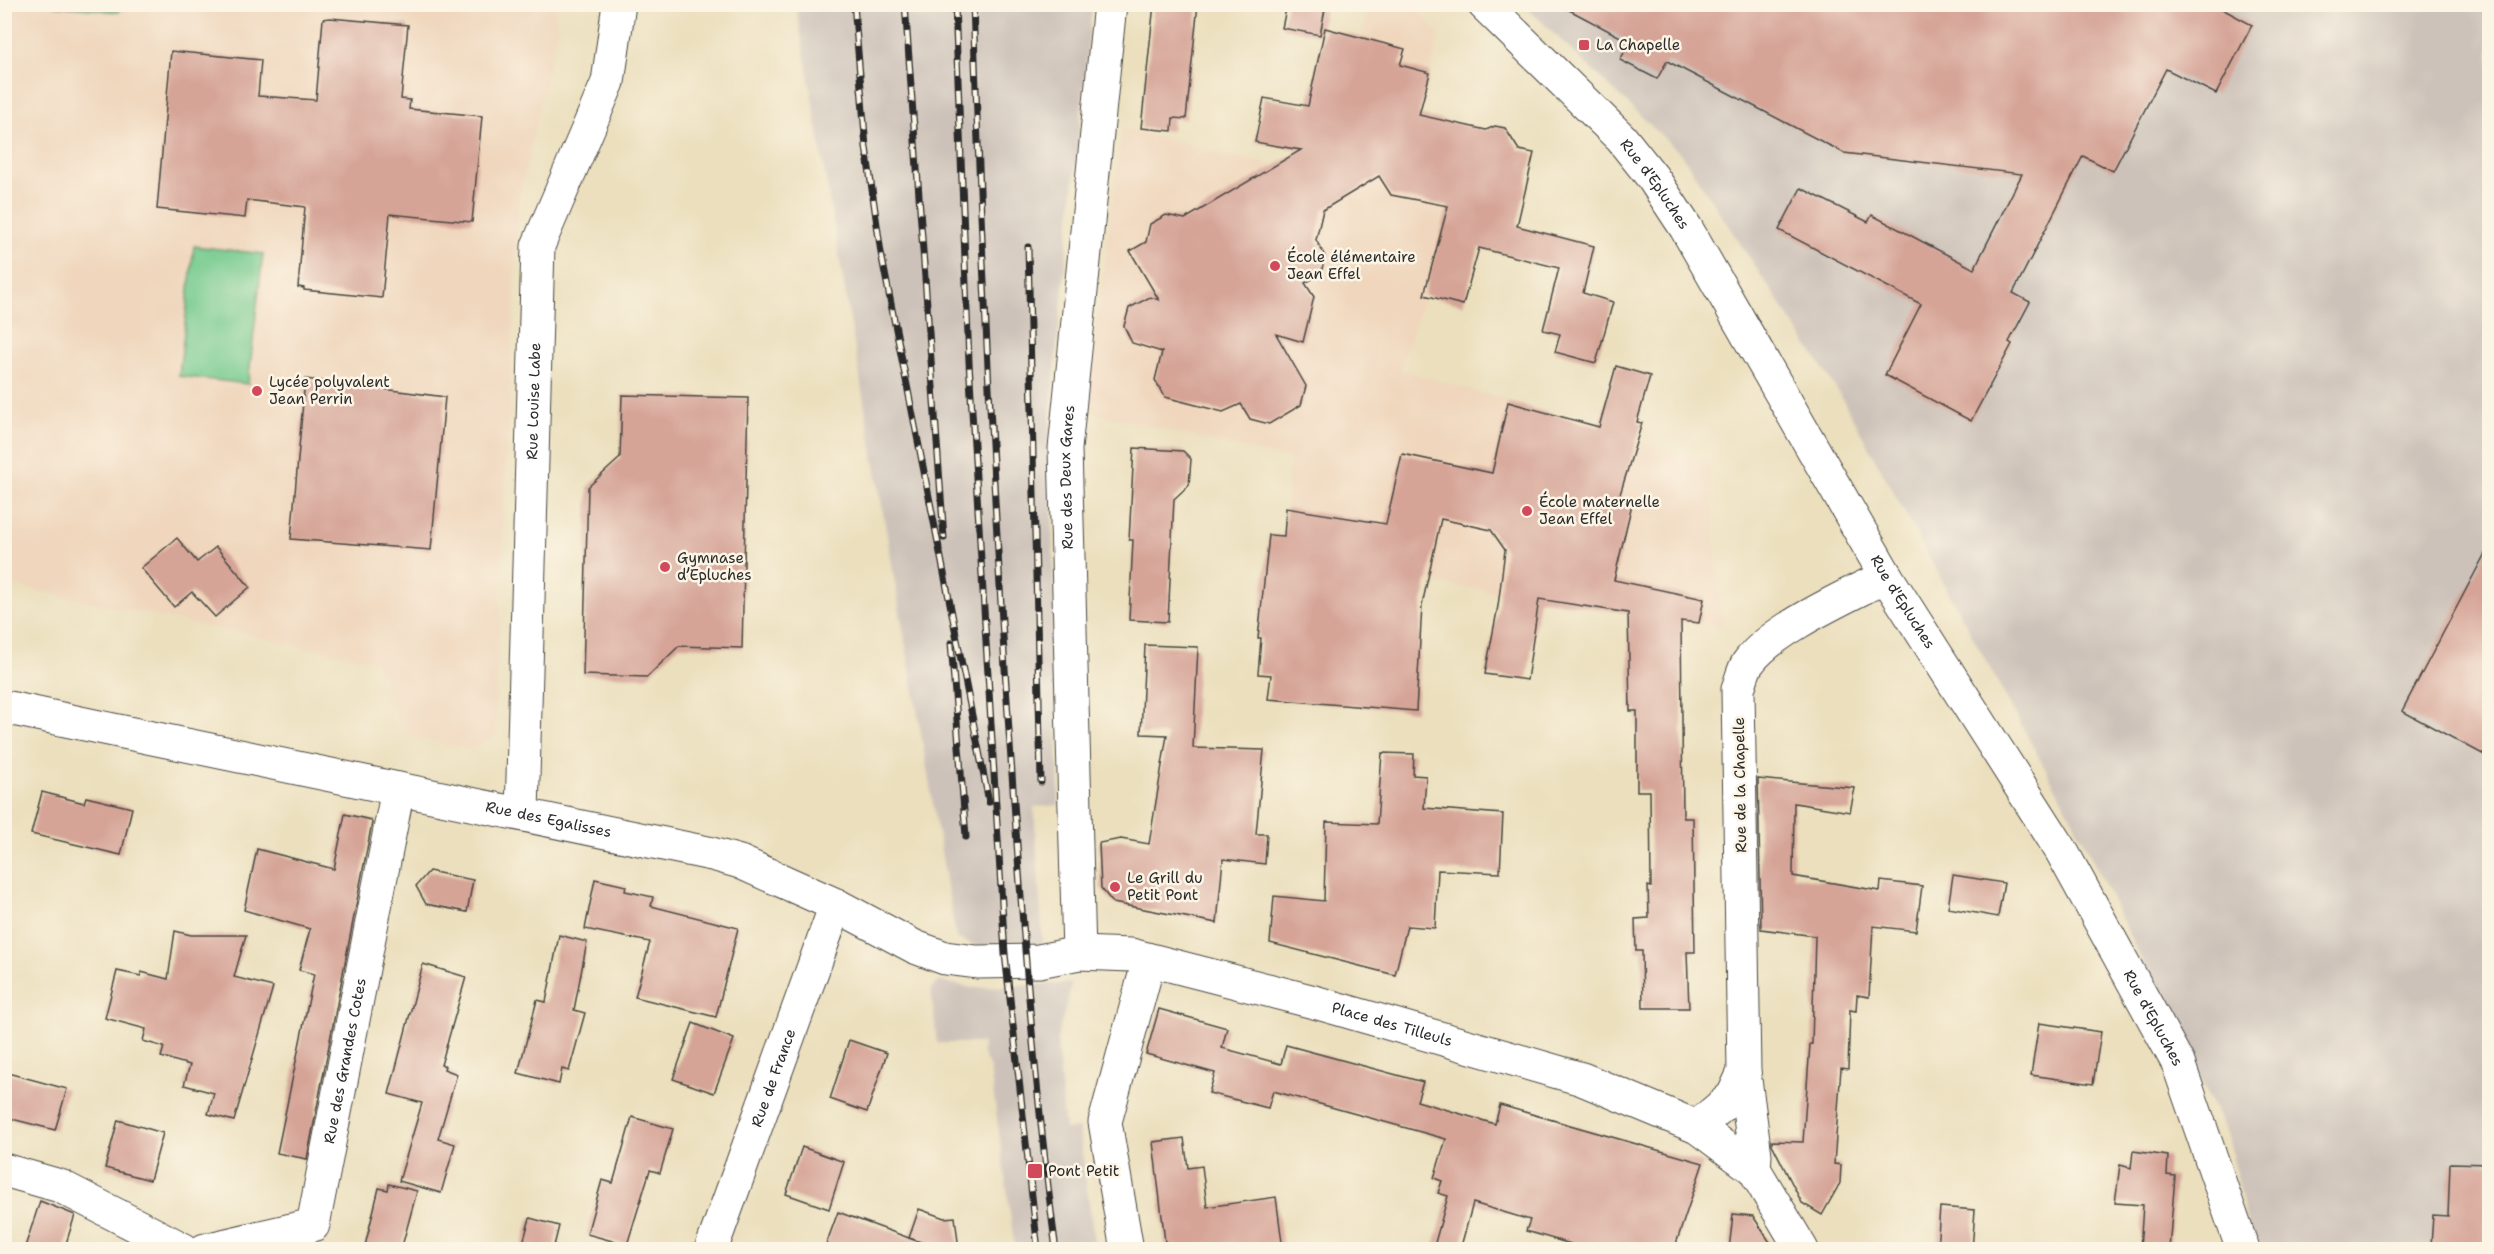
<svg xmlns="http://www.w3.org/2000/svg" width="2494" height="1254" viewBox="0 0 2494 1254" font-family="'Shantell Sans',sans-serif">
  <rect width="100%" height="100%" fill="#fcf5e5"/>
  <filter id="ink" filterUnits="userSpaceOnUse"><feTurbulence type="fractalNoise" baseFrequency=".0167" numOctaves="2"/><feDisplacementMap in="SourceGraphic" scale="12" xChannelSelector="R" yChannelSelector="G"/><feConvolveMatrix kernelMatrix="1 2 1 2 8 2 1 2 1" color-interpolation-filters="sRGB"/></filter>
  <filter id="wash" filterUnits="userSpaceOnUse"><feTurbulence type="fractalNoise" baseFrequency=".008" numOctaves="4" result="noise"/><feDisplacementMap in="SourceGraphic" scale="24" xChannelSelector="R" yChannelSelector="G"/><feGaussianBlur stdDeviation="1.35" result="paint"/><feColorMatrix in="noise" values="0 0 0 0 0 0 0 0 0 0 0 0 0 0 0 0 0 1.4 0 .05"/><feComposite in="paint" operator="in"/></filter>
  <g filter="url(#wash)">
    <rect width="100%" height="100%" fill="#ebdfbd"/>
    <g fill="#efd6bc">
      <polygon points="5,5 553,5 558,27 519,198 494,738 467,749 406,735 376,662 5,584"/>
      <polygon points="1370,5 1412,5 1440,34 1399,196 1447,209 1424,295 1400,370 1548,412 1709,463 1722,627 1282,559 1290,459 1085,411 1122,128 1325,179"/>
    </g>
    <g fill="#cdc2b9">
      <polygon points="796,5 1092,5 1050,416 1059,805 1034,807 1043,947 991,952 956,938"/>
      <polygon points="1524,5 2489,5 2489,1249 2253,1249 2228,1136 2070,814 1839,393 1681,154"/>
      <polygon points="940,981 972,988 1072,983 1057,1039 1065,1130 1079,1128 1095,1249 1015,1249 990,1068 982,1052 983,1043 937,1043 931,988"/>
    </g>
    <g fill="#74ca8e" stroke="#507a5c" stroke-width="1.5">
      <polygon points="52,5 120,5 119,12"/>
      <polygon points="194,246 263,254 248,384 179,376"/>
    </g>
    <g id="blocks">
      <g fill="#d5a497">
        <polygon points="1154,4 1198,4 1186,119 1173,118 1172,131 1141,128"/>
        <polygon points="1287,4 1326,4 1320,35 1282,28"/>
        <polygon points="1558,4 2213,4 2252,25 2216,94 2166,69 2113,171 2083,156 2013,293 2030,302 2009,342 2012,344 1971,421 1885,375 1921,304 1779,230 1801,188 1868,222 1872,215 1974,269 2022,174 1844,153 1667,61 1657,79 1620,60 1630,42"/>
        <polygon points="330,18 408,25 401,99 410,100 409,109 482,116 472,222 390,214 382,298 304,290 304,288 298,287 305,207 247,200 245,218 157,209 171,51 261,60 258,96 316,100 323,19"/>
        <polygon points="1325,28 1405,49 1400,65 1430,73 1419,115 1486,130 1495,126 1505,128 1519,150 1534,153 1517,226 1594,246 1583,293 1613,302 1596,363 1555,352 1560,334 1543,330 1559,268 1479,248 1463,305 1424,295 1448,206 1391,195 1379,176 1323,210 1316,240 1325,256 1321,274 1305,283 1314,297 1303,342 1276,334 1306,386 1301,405 1269,424 1250,419 1241,404 1223,412 1165,397 1155,380 1162,352 1132,343 1124,326 1129,308 1150,297 1159,300 1130,251 1146,242 1150,224 1166,215 1185,219 1301,150 1255,142 1264,98 1308,106"/>
        <polygon points="1616,366 1650,376 1637,422 1642,423 1618,501 1632,504 1614,580 1704,599 1699,623 1681,621 1683,818 1693,818 1695,952 1687,952 1689,1008 1643,1008 1642,951 1636,951 1635,919 1649,918 1648,886 1651,887 1650,791 1637,791 1637,711 1630,711 1628,613 1539,599 1527,680 1485,674 1498,606 1505,550 1491,530 1441,519 1422,605 1416,711 1268,699 1271,675 1258,674 1261,638 1258,638 1269,535 1284,536 1286,508 1386,524 1402,454 1492,473 1508,402 1599,427"/>
        <polygon points="305,379 445,397 431,550 291,539"/>
        <polygon points="622,395 748,398 742,648 679,646 647,677 583,675 588,487 620,458"/>
        <polygon points="1134,448 1183,451 1191,459 1189,485 1174,499 1168,622 1129,620 1133,540 1129,540"/>
        <polygon points="177,538 197,562 216,547 250,587 215,617 192,592 174,607 141,568"/>
        <polygon points="2490,544 2490,758 2402,711"/>
        <polygon points="1145,645 1198,647 1193,748 1264,750 1256,834 1267,834 1265,864 1223,859 1217,923 1113,903 1101,888 1099,843 1121,839 1149,844 1167,735 1141,734"/>
        <polygon points="1382,753 1414,754 1413,775 1426,776 1424,808 1503,814 1500,873 1438,870 1435,928 1407,926 1395,975 1270,943 1274,896 1324,901 1326,822 1377,824"/>
        <polygon points="1758,779 1855,788 1850,812 1794,803 1793,876 1880,891 1881,881 1922,886 1916,931 1873,926 1869,997 1857,995 1856,1011 1850,1010 1848,1069 1841,1068 1834,1164 1841,1165 1840,1183 1822,1215 1802,1203 1772,1144 1772,1141 1803,1142 1810,1044 1812,1044 1815,936 1761,929"/>
        <polygon points="42,792 84,803 86,797 132,808 121,855 31,834"/>
        <polygon points="345,814 371,820 372,823 307,1159 277,1153 314,974 299,970 310,929 244,910 257,849 334,869"/>
        <polygon points="429,871 473,880 467,912 426,904 416,886"/>
        <polygon points="1953,875 2004,883 1998,917 1948,908"/>
        <polygon points="595,879 626,886 625,891 653,897 651,906 738,928 716,1017 635,997 650,942 585,929"/>
        <polygon points="175,931 191,935 246,935 234,977 273,987 234,1121 208,1114 214,1093 184,1085 190,1065 161,1057 164,1047 143,1041 146,1029 105,1018 117,971 141,976 141,972 168,979"/>
        <polygon points="559,935 587,942 574,1010 585,1013 569,1071 562,1069 559,1084 518,1073 537,1000 546,1002"/>
        <polygon points="423,964 466,977 441,1065 445,1066 444,1069 457,1074 438,1139 455,1144 441,1193 399,1181 422,1103 389,1094"/>
        <polygon points="1159,1009 1227,1028 1222,1048 1281,1064 1286,1045 1423,1082 1417,1101 1495,1124 1500,1105 1703,1163 1674,1250 1569,1250 1571,1244 1526,1231 1530,1220 1473,1203 1460,1250 1433,1250 1448,1196 1438,1193 1442,1181 1434,1178 1446,1139 1273,1091 1268,1108 1209,1093 1215,1073 1146,1054"/>
        <polygon points="693,1023 734,1039 714,1093 673,1079"/>
        <polygon points="2039,1023 2101,1032 2093,1084 2031,1075"/>
        <polygon points="849,1040 887,1053 867,1112 830,1099"/>
        <polygon points="4,1072 67,1089 55,1130 4,1117"/>
        <polygon points="632,1117 673,1129 660,1173 650,1170 627,1245 587,1234 602,1180 613,1183"/>
        <polygon points="118,1120 163,1133 150,1180 105,1168"/>
        <polygon points="1184,1138 1188,1168 1202,1166 1207,1207 1276,1197 1283,1250 1166,1250 1153,1142"/>
        <polygon points="802,1147 844,1162 829,1209 786,1194"/>
        <polygon points="2133,1151 2168,1156 2167,1175 2175,1176 2169,1250 2140,1250 2143,1205 2115,1203 2120,1165 2131,1168"/>
        <polygon points="2450,1163 2490,1164 2489,1250 2447,1250 2447,1246 2431,1246 2433,1215 2448,1216"/>
        <polygon points="389,1184 417,1191 401,1250 364,1250 379,1188 388,1190"/>
        <polygon points="40,1201 75,1215 64,1250 24,1250"/>
        <polygon points="1940,1207 1975,1210 1972,1250 1937,1250"/>
        <polygon points="919,1209 944,1218 955,1217 959,1250 943,1250 909,1238"/>
        <polygon points="838,1212 931,1246 930,1250 824,1250"/>
        <polygon points="1733,1214 1753,1216 1775,1250 1729,1250"/>
        <polygon points="530,1218 559,1226 553,1250 521,1250"/>
      </g>
    </g>
  </g>
  <g filter="url(#ink)">
    <use href="#blocks" fill-opacity="0" stroke="#484641" stroke-width="1.5"/>
    <g fill="none" stroke-linecap="round" stroke-linejoin="round">
      <g stroke="#484641" stroke-width="35">
        <g id="minor">
          <path id="s1" d="M 4,707 C 240,757 477,803 712,854 L 740,862 L 836,905 L 915,947 L 945,958 L 977,962 L 1039,961 L 1079,953 L 1131,955 L 1318,1003 L 1582,1079 L 1697,1127 L 1754,1169 L 1802,1250"/>
          <path id="s2" d="M 522,813 L 538,246 L 608,82 L 619,4"/>
          <path id="s3" d="M 1079,953 L 1065,449 L 1110,4"/>
          <polyline points="1744,1072 1755,1155 1754,1169"/>
          <path d="M 1697,1127 L 1733,1096 L 1744,1072 L 1738,689 C 1741,681 1743,670 1748,663 C 1772,629 1848,596 1886,576"/>
          <polyline points="4,1170 60,1186 184,1250"/>
          <path id="s4" d="M 205,1250 L 313,1225 L 398,789"/>
          <path id="s5" d="M 711,1250 L 836,905"/>
          <polyline points="1127,1250 1105,1122 1149,960"/>
        </g>
      </g>
      <g stroke="#484641" stroke-width="35">
        <g id="tertiary">
          <path id="s6" d="M 1484,4 L 1621,138 L 1653,178 L 1686,228 L 1886,576 L 2061,850 L 2178,1063 L 2243,1250"/>
        </g>
      </g>
      <use href="#minor" stroke="#fff" stroke-width="33"/>
      <use href="#tertiary" stroke="#fff" stroke-width="33"/>
      <g stroke="#2b2b2b" stroke-width="7">
        <g id="rail">
          <polyline points="854,4 866,147 881,253 989,802"/>
          <polyline points="905,4 944,538"/>
          <polyline points="955,4 969,362 1005,954 1038,1250"/>
          <path d="M 973,4 C 981,247 993,489 1009,731 C 1021,904 1033,1077 1056,1250"/>
          <polyline points="1028,247 1041,782"/>
          <polyline points="951,643 966,837"/>
        </g>
      </g>
      <use href="#rail" stroke="#fcf5e5" stroke-width="4.5" stroke-dasharray="14" stroke-linecap="butt"/>
    </g>
  </g>
  <g fill="#d1495b" stroke="#fcf5e5" stroke-width="2">
    <rect x="1578" y="39" width="12" height="12" rx="3"/>
    <circle cx="1275" cy="266" r="6"/>
    <circle cx="257" cy="391" r="6"/>
    <circle cx="1527" cy="511" r="6"/>
    <circle cx="665" cy="567" r="6"/>
    <circle cx="1115" cy="887" r="6"/>
    <rect x="1027" y="1163" width="16" height="16" rx="3"/>
  </g>
  <g text-anchor="middle" stroke-width="5" stroke-linejoin="round" paint-order="stroke">
    <g font-size="15" fill="#2b2b2b" stroke="#fcf5e5" text-anchor="start">
      <text x="1596" y="50">La Chapelle</text>
      <text x="1287" y="262">École élémentaire<tspan x="1287" dy="17">Jean Effel</tspan></text>
      <text x="269" y="387">Lycée polyvalent<tspan x="269" dy="17">Jean Perrin</tspan></text>
      <text x="1539" y="507">École maternelle<tspan x="1539" dy="17">Jean Effel</tspan></text>
      <text x="677" y="563">Gymnase<tspan x="677" dy="17">d’Epluches</tspan></text>
      <text x="1127" y="883">Le Grill du<tspan x="1127" dy="17">Petit Pont</tspan></text>
      <text x="1048" y="1176">Pont Petit</text>
    </g>
    <g font-size="15" fill="#2b2b2b" stroke="#fcf5e5">
      <text dy="5" stroke="none"><textPath href="#s6" startOffset="249">Rue d'Epluches</textPath></text>
      <text dy="5" stroke="none"><textPath href="#s2" startOffset="412">Rue Louise Labe</textPath></text>
      <text dy="5" stroke="none"><textPath href="#s3" startOffset="476">Rue des Deux Gares</textPath></text>
      <text dy="5" stroke="none"><textPath href="#s6" startOffset="735">Rue d'Epluches</textPath></text>
      <text transform="translate(1740 785) rotate(-91)" y="5">Rue de la Chapelle</text>
      <text dy="5" stroke="none"><textPath href="#s1" startOffset="556">Rue des Egalisses</textPath></text>
      <text dy="5" stroke="none"><textPath href="#s6" startOffset="1221">Rue d'Epluches</textPath></text>
      <text dy="5" stroke="none"><textPath href="#s1" startOffset="1436">Place des Tilleuls</textPath></text>
      <text dy="5" stroke="none"><textPath href="#s4" startOffset="278">Rue des Grandes Cotes</textPath></text>
      <text dy="5" stroke="none"><textPath href="#s5" startOffset="183">Rue de France</textPath></text>
    </g>
  </g>
  <rect width="2494" height="1254" fill="none" stroke="#fcf5e5" stroke-width="24"/>
</svg>
